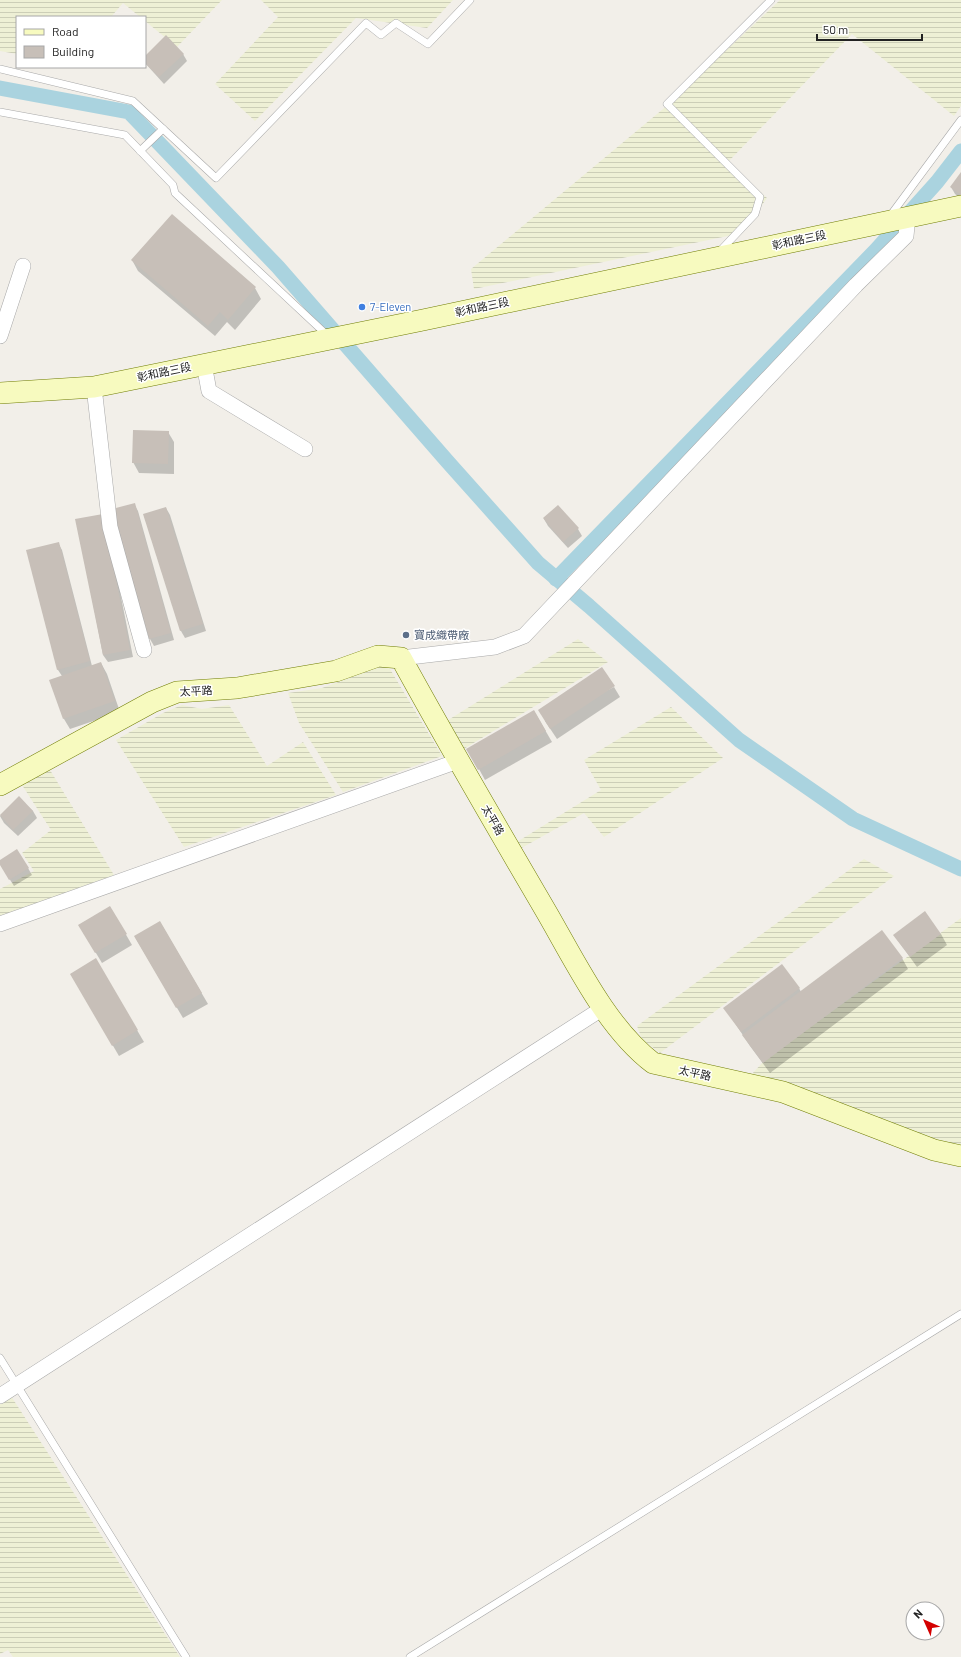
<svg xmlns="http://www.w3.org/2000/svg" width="961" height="1657" viewBox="0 0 961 1657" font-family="Barlow,'Noto Sans TC',sans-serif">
  <defs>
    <pattern id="farmland-rules" width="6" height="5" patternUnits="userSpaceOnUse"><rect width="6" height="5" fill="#eef0d5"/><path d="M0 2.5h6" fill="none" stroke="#ccceb7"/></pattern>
  </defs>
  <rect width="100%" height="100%" fill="#f2efe9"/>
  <g fill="url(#farmland-rules)">
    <polygon points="0,0 222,0 177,47 145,21 145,17 140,17 123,3 111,17 17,17 17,54 0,51"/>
    <polygon points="261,0 453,0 427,28 356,18 255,121 215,84 278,17"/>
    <polygon points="780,0 961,0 961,106 954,116 852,34 728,162 767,198 742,233 474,289 471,269 669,104"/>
    <polygon points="578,639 608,662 462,750 445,722"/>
    <polygon points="387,664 442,756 343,792 299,723 288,693 322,688"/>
    <polygon points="182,705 202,709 229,705 267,766 303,742 336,795 184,847 116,740 163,713"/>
    <polygon points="671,707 723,758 604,837 584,813 518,850 512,845 601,790 584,760"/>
    <polygon points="50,770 114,875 0,917 0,889 34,871 22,853 51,830 22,785"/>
    <polygon points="864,859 894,876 660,1053 642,1039 637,1026"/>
    <polygon points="961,918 961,1147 921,1136 749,1077 765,1060"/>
    <polygon points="11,1396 180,1657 13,1657 8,1650 0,1654 0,1402"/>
  </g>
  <g fill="#0003">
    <polygon points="183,54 187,61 164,84 145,63 145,57"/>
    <polygon points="961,174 961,199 955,194 951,187"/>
    <polygon points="132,260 255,288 261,299 235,330 227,322 215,336 138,271"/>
    <polygon points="168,432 174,442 174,474 139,473 133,462"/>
    <polygon points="134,504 138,511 174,640 154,646 150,639 113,510"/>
    <polygon points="558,506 578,529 582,536 568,548 548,526 544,519"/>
    <polygon points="166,508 170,515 206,631 185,638 181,631 144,515"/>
    <polygon points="77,520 106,522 133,657 108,662 103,655"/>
    <polygon points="58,543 62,550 92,666 101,663 107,674 120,712 70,729 64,719 62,676 58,670"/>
    <polygon points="614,687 620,697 557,739 545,721"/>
    <polygon points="534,711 552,742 485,780 468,749"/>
    <polygon points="19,798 33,811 37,818 18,836 4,823 0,816"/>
    <polygon points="0,861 28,868 32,875 14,886 0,864"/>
    <polygon points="110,907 132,945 102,963 79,925"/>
    <polygon points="160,922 208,1004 183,1018 135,937"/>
    <polygon points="941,934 947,945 917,967 894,935"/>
    <polygon points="902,958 908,969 770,1073 750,1046 725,1008 799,988 801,992"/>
    <polygon points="96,960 144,1042 119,1056 71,974"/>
  </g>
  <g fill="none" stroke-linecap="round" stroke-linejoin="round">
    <g stroke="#aad3df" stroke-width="15">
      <polyline points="0,88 129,112 278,267 447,461 538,563 589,606 739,740 853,819 961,869"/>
      <polyline points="556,579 876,250 937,182 961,151"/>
    </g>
  </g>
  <g fill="#c7bfb8">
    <polygon points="166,35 184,54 159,77 145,63 145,56"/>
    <polygon points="961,172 961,195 950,187"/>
    <polygon points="172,214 256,287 228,320 220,312 208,326 131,260"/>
    <polygon points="133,430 169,431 168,464 132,463"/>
    <polygon points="135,503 171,633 149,639 112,509"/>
    <polygon points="558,505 579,528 563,542 543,518"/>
    <polygon points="166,507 203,624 180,631 143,514"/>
    <polygon points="103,514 130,650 103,655 75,519"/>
    <polygon points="59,542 90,661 57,670 26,550"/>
    <polygon points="101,662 115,701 63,719 49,680"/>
    <polygon points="602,667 615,686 550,729 538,710"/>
    <polygon points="534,710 546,731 478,770 466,749"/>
    <polygon points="19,796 33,811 13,830 0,815"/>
    <polygon points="17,849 29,868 9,880 0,865 0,860"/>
    <polygon points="110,906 127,934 95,953 78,925"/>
    <polygon points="925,911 941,934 910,957 893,935"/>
    <polygon points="160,921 202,993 176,1008 134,936"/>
    <polygon points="882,930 903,958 763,1063 742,1035"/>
    <polygon points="96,958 138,1030 112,1046 70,974"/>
    <polygon points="782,964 800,988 741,1032 723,1008"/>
  </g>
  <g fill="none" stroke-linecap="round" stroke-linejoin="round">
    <g stroke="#a9a9a9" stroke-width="8">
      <g id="lane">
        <polyline points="0,69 133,101 216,178 366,23 381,35 396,23 428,44 470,0"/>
        <polyline points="0,112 125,135 173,185 175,193 328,336"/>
        <polyline points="140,151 163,129"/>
        <polyline points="890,216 961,120"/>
        <polyline points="720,251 755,214 760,197 667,104 771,0"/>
        <polyline points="0,1358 186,1657"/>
        <polyline points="410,1657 961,1314"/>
      </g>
    </g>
    <g stroke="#a9a9a9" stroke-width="16">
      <g id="street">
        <polyline points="0,336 23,266"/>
        <polyline points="204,364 209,391 305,449"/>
        <polyline points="94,387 110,527 144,650"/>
        <polyline points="401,658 495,647 524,636 856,285 906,236 908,216"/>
        <polyline points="0,924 458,761"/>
        <polyline points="0,1396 603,1008"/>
      </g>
    </g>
    <g stroke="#707d05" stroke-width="22">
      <g id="secondary">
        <polyline points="0,393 94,387 423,320 961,206"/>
        <path d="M 0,785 L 152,702 L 177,692 L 237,688 L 336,671 L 378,656 L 401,658 C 448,744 498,829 547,913 C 576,963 607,1028 653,1063 L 783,1092 L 934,1150 L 961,1156"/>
      </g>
    </g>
    <use href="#lane" stroke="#fff" stroke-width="7"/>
    <use href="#street" stroke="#fff" stroke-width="15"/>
    <use href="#secondary" stroke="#f7fabf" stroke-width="21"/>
  </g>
  <circle fill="#3f7fe0" stroke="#fff" stroke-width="1.5" cx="362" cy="307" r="4"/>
  <circle fill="#5c6f8a" stroke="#fff" stroke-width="1.5" cx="406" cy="635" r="4"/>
  <g text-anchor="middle" stroke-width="3" stroke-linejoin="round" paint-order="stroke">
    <g font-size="11" fill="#222" stroke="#fff">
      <text transform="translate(799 240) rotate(-12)" y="4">彰和路三段</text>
      <text transform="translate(482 307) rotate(-12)" y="4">彰和路三段</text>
      <text transform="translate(164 372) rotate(-12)" y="4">彰和路三段</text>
      <text transform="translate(196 691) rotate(-3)" y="4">太平路</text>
      <text transform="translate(493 820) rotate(60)" y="4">太平路</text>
      <text transform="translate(695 1073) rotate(12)" y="4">太平路</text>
    </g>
    <g font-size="11" fill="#366cbe" stroke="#fff" text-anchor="start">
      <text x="370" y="311">7-Eleven</text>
    </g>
    <g font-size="11" fill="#4e5e75" stroke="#fff" text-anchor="start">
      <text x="414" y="639">寶成織帶廠</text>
    </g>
  </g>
  <rect x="16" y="16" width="130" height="52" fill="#ffffff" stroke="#a7a7a7"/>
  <rect x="24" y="29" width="20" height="6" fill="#f7fabf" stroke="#a7a7a7"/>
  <text x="52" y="36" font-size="12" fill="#222222">Road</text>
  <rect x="24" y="46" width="20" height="12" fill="#c7bfb8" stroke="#a7a7a7"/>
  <text x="52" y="56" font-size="12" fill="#222222">Building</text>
  <g transform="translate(925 1621) rotate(315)"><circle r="19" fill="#ffffff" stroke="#a7a7a7"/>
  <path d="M0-3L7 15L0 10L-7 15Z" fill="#d40000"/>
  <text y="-6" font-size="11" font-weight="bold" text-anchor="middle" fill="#222222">N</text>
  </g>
  <path d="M817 34v6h105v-6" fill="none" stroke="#222222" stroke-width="2"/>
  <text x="823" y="34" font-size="12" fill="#222222" stroke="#ffffff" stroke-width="3" paint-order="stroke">50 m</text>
</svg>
